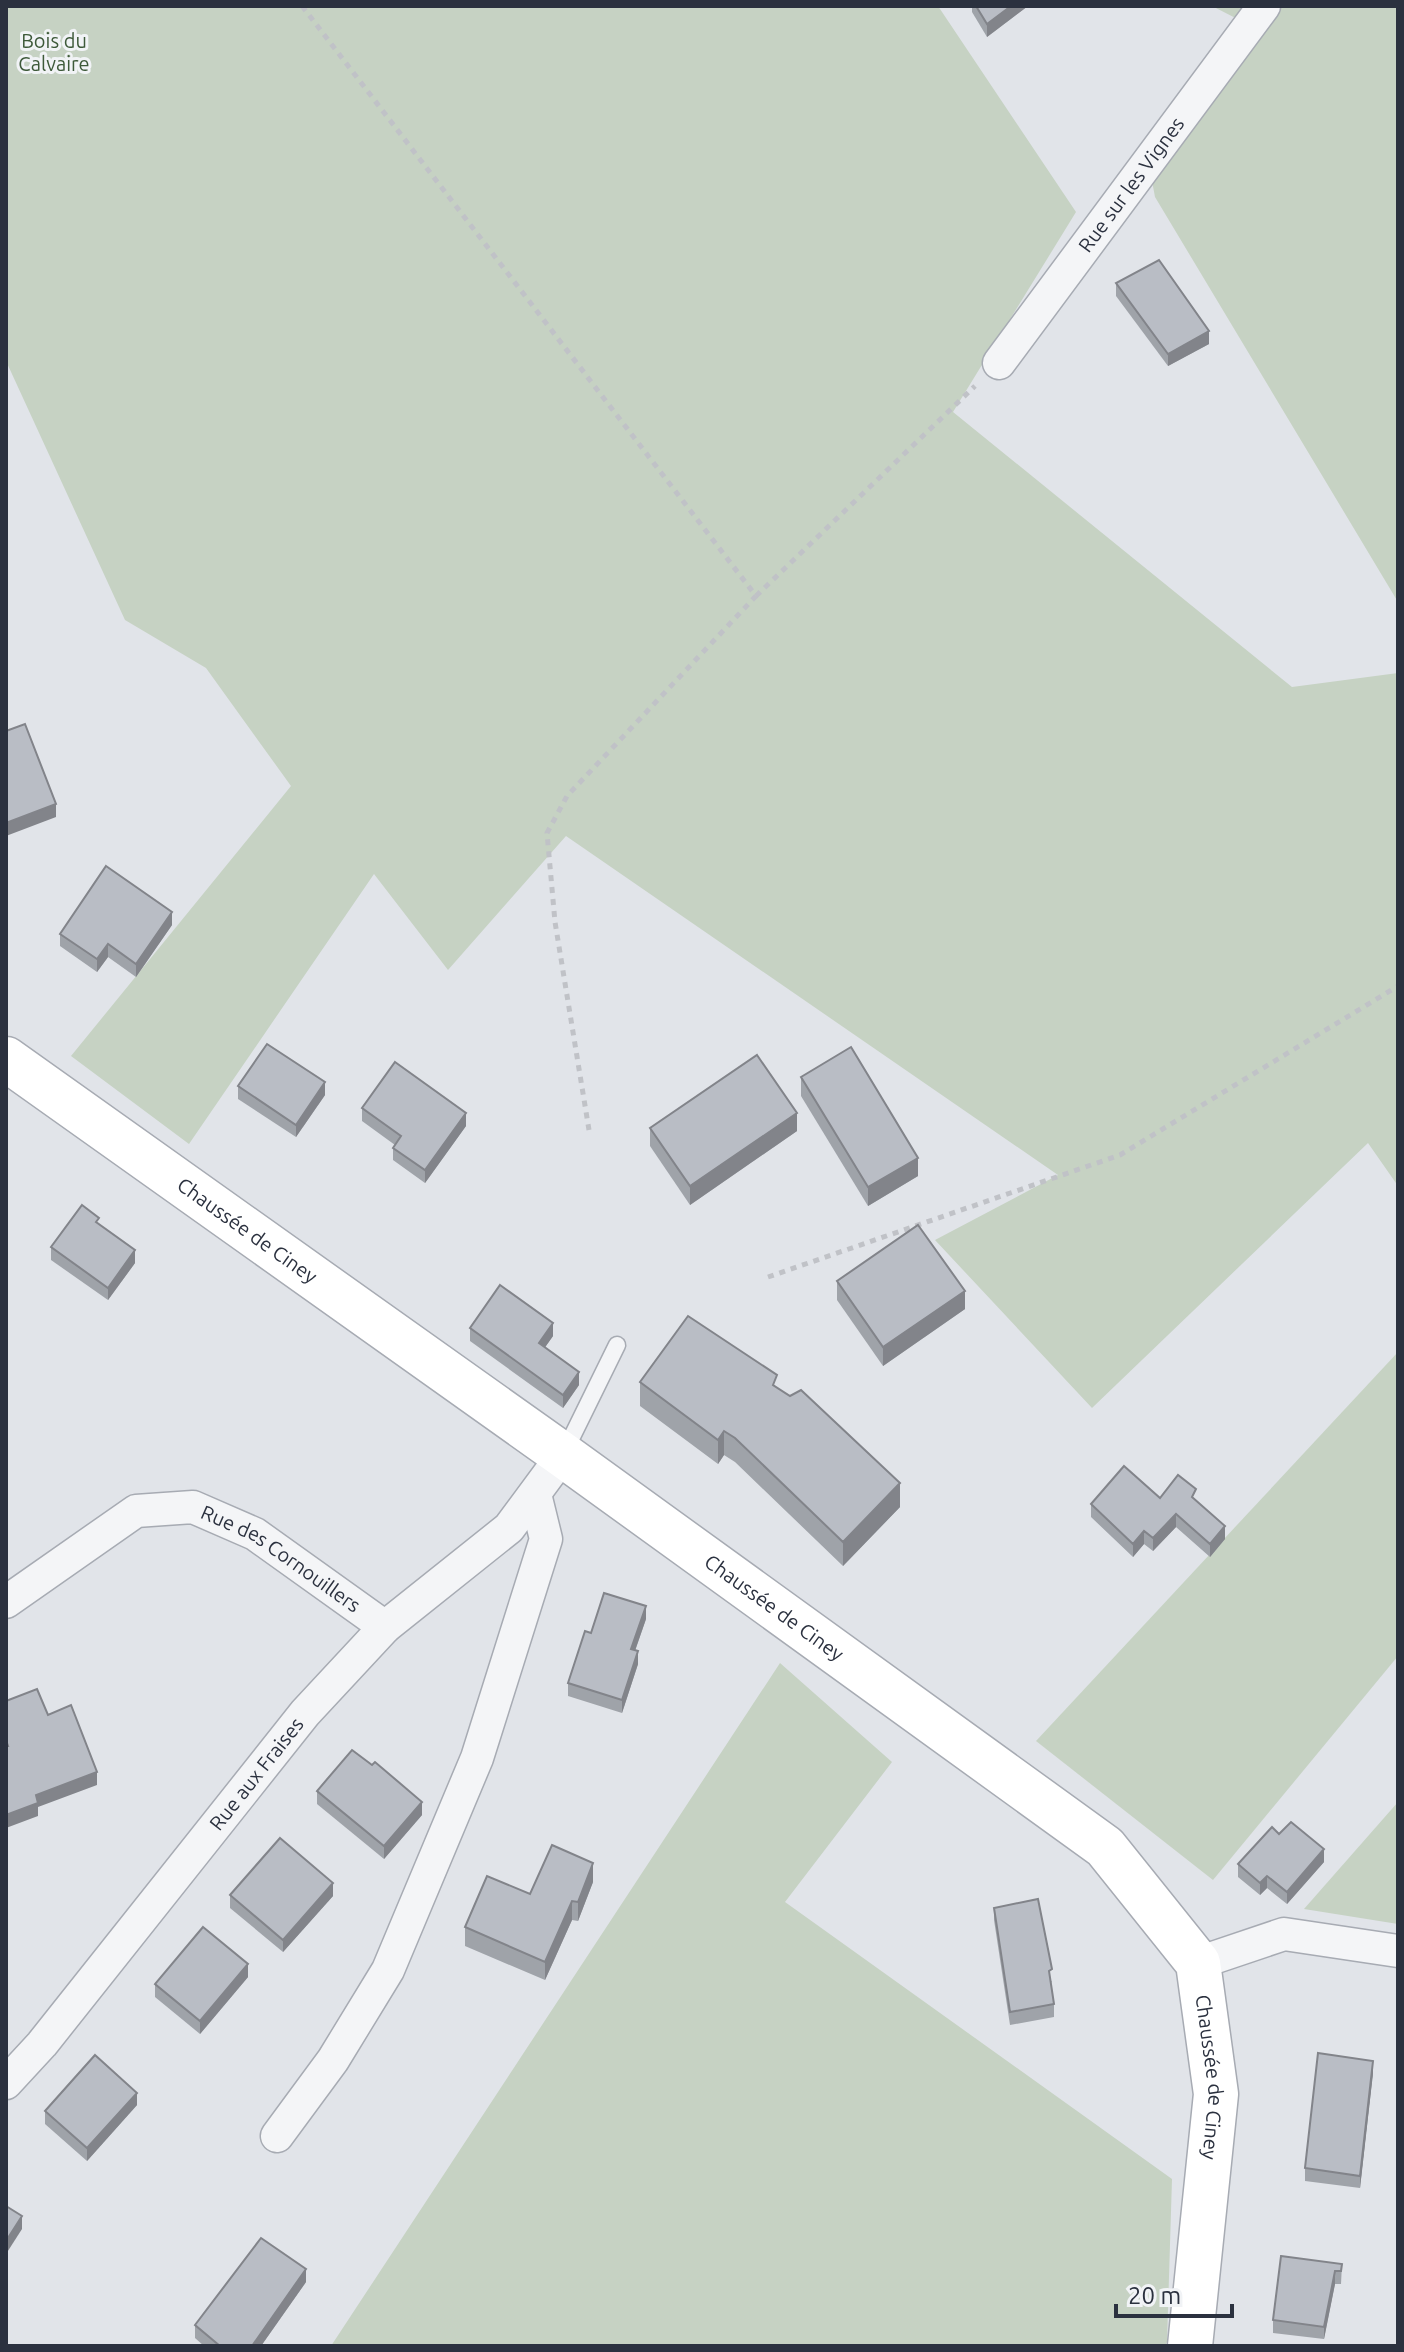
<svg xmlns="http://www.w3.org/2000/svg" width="1404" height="2352" viewBox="0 0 1404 2352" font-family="Ubuntu,sans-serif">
  <rect width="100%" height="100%" fill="#e1e4e9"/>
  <g fill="#c6d2c3">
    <polygon points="6,6 938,6 1076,212 953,412 1292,687 1398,673 1398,1186 1368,1143 1092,1408 935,1240 1058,1175 566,836 448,970 374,874 189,1144 71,1056 291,786 206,668 125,620 6,361"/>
    <polygon points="1212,6 1398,6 1398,602 1155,197 1152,181 1257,29"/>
    <polygon points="1398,1352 1398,1656 1213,1880 1036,1741"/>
    <polygon points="780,1663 892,1762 785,1902 1172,2179 1167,2342 1165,2346 331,2346"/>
    <polygon points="1398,1802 1398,1924 1304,1909"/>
  </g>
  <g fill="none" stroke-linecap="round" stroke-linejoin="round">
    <g stroke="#a7abb3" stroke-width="19">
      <polyline id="lane" points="563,1455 617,1345"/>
    </g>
    <g stroke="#a7abb3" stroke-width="35">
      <g id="street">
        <path id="s1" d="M 999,363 L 1264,6"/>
        <path id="s2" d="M 6,1602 L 136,1511 L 193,1507 L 255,1534 L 385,1627"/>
        <polyline points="1198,1963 1284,1934 1398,1951"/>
        <path id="s3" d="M 6,2083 L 42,2044 L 305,1713 L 385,1627 L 509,1528 L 563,1455"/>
        <polyline points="277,2136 333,2060 388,1970 477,1758 546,1539 535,1494"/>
      </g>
    </g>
    <g stroke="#a7abb3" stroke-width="47">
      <g id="secondary">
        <path id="s4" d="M 6,1059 L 563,1455 L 1105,1847 L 1198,1963 L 1216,2094 L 1190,2346"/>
      </g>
    </g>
    <g stroke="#c0c2c7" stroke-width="5" stroke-dasharray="6 6" stroke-linecap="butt">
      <polyline points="302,6 756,596 567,796 547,833 555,922 589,1130"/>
      <polyline points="756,596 975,386"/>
      <polyline points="768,1277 1120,1155 1398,986"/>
    </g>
    <use href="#lane" stroke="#f4f5f7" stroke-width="16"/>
    <use href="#street" stroke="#f4f5f7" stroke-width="32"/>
    <use href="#secondary" stroke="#fff" stroke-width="44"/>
  </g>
  <g fill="#9fa3a9">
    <polygon points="972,6 1028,6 987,37 972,12"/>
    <polygon points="1116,283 1209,344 1168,366 1116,296"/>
    <polygon points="172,925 136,977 108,957 97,972 60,946 60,934"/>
    <polygon points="801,1077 918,1176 868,1206 801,1096"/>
    <polygon points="238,1086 325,1095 296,1137 238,1099"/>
    <polygon points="362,1108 466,1126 425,1183 393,1160 393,1148 395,1145 362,1121"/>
    <polygon points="650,1128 797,1131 690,1205 650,1146"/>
    <polygon points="99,1224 135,1263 108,1300 51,1260 51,1247"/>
    <polygon points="837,1281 965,1309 883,1366 837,1300"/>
    <polygon points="470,1328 553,1336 545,1347 579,1385 563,1408 470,1341"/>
    <polygon points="640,1382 777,1388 900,1507 843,1566 735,1462 724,1455 718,1464 640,1406"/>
    <polygon points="1160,1498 1196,1501 1225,1539 1210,1557 1176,1527 1153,1551 1144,1544 1133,1557 1091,1517 1091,1504"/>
    <polygon points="646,1619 635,1651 638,1664 622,1713 568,1696 568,1683 591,1633"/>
    <polygon points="317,1791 422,1815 384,1859 317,1804"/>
    <polygon points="1279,1834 1324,1862 1287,1904 1267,1888 1260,1895 1238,1877 1238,1864"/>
    <polygon points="593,1882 578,1921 572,1920 545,1980 465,1946 465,1927 530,1894"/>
    <polygon points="230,1895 333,1896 283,1952 230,1908"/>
    <polygon points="994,1908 1052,1982 1050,1983 1054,2004 1054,2017 1010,2025 994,1920"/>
    <polygon points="248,1977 200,2034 155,1997 155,1984"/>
    <polygon points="1373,2073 1360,2188 1305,2181 1305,2168"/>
    <polygon points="137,2105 87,2161 45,2124 45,2111"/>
    <polygon points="1342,2264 1341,2284 1335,2284 1324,2339 1273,2333 1273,2320"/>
    <polygon points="306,2282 261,2346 204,2346 195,2338 195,2325"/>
  </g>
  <g fill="#82848a">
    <polygon points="1011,6 1028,6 987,37 987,24"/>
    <polygon points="1209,331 1209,344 1168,366 1168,354"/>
    <polygon points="8,604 8,617 6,618 6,605"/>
    <polygon points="56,804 56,817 6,836 6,823"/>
    <polygon points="172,912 172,925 136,977 136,964"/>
    <polygon points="108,944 108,957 97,972 97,959"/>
    <polygon points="325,1082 325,1095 296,1137 296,1125"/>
    <polygon points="466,1113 466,1126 425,1183 425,1170"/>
    <polygon points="797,1113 797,1131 690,1205 690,1186"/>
    <polygon points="918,1158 918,1176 868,1206 868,1187"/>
    <polygon points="135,1250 135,1263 108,1300 108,1288"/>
    <polygon points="965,1291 965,1309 883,1366 883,1347"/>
    <polygon points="553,1323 553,1336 539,1356 539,1343"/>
    <polygon points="579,1372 579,1385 563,1408 563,1395"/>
    <polygon points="724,1431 724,1455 718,1464 718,1440"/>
    <polygon points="900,1483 900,1507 843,1566 843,1542"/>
    <polygon points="1176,1514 1176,1527 1153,1551 1153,1538"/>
    <polygon points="1225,1526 1225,1539 1210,1557 1210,1544"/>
    <polygon points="1144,1531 1144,1544 1133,1557 1133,1544"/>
    <polygon points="646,1606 646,1619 631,1662 631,1649"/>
    <polygon points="638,1651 638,1664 622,1713 622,1700"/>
    <polygon points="97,1772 97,1785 38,1807 38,1816 6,1828 6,1815 36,1795"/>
    <polygon points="422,1802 422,1815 384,1859 384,1846"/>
    <polygon points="1324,1849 1324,1862 1287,1904 1287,1892"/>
    <polygon points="593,1863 593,1882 578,1921 578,1902"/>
    <polygon points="1267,1876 1267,1888 1260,1895 1260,1883"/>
    <polygon points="333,1883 333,1896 283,1952 283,1940"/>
    <polygon points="572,1901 572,1920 545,1980 545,1962"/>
    <polygon points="248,1964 248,1977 200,2034 200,2021"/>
    <polygon points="1373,2061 1373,2073 1360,2188 1360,2176"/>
    <polygon points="137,2093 137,2105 87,2161 87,2148"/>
    <polygon points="22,2216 22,2229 6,2254 6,2241"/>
    <polygon points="306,2269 306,2282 261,2346 252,2346"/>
    <polygon points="1335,2271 1335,2284 1324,2339 1324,2327"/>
  </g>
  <g fill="#b9bdc5" stroke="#82848a" stroke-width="2">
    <polygon points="976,6 1011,6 987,24"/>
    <polygon points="1159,260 1209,331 1168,354 1116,283"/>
    <polygon points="25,724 56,804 6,823 6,731"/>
    <polygon points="106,866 172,912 136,964 108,944 97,959 60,934"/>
    <polygon points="267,1044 325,1082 296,1125 238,1086"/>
    <polygon points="851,1047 918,1158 868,1187 801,1077"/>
    <polygon points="757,1055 797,1113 690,1186 650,1128"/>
    <polygon points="395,1062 466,1113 425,1170 393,1148 401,1136 362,1108"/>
    <polygon points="82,1205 99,1218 96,1222 135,1250 108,1288 51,1247"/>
    <polygon points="918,1225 965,1291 883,1347 837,1281"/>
    <polygon points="500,1285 553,1323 539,1343 579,1372 563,1395 470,1328"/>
    <polygon points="688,1316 777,1375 773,1385 790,1396 801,1390 900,1483 843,1542 735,1438 724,1431 718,1440 640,1382"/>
    <polygon points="1124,1466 1160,1498 1178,1475 1196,1489 1192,1497 1225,1526 1210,1544 1176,1514 1153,1538 1144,1531 1133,1544 1091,1504"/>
    <polygon points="604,1593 646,1606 631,1649 638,1651 622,1700 568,1683 585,1631 591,1633"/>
    <polygon points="37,1689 48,1715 71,1705 97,1772 36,1795 38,1803 6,1815 6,1746 8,1746 6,1740 6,1701"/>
    <polygon points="352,1750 372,1765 375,1762 422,1802 384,1846 317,1791"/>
    <polygon points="1291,1822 1324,1849 1287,1892 1267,1876 1260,1883 1238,1864 1272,1827 1279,1834"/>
    <polygon points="280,1838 333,1883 283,1940 230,1895"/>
    <polygon points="552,1845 593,1863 578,1902 572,1901 545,1962 465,1927 487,1876 530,1894"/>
    <polygon points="1038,1899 1052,1969 1049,1971 1054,2004 1010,2012 994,1908"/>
    <polygon points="203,1927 248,1964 200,2021 155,1984"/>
    <polygon points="1318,2053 1373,2061 1360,2176 1305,2168"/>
    <polygon points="95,2055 137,2093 87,2148 45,2111"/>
    <polygon points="6,2206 22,2216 6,2241"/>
    <polygon points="261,2238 306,2269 252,2346 220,2346 195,2325"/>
    <polygon points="1281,2256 1342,2264 1341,2271 1335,2271 1324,2327 1273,2320"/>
  </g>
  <g text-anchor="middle" stroke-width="6" stroke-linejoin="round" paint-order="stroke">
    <g font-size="20" fill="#3d5939" stroke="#f1f3f6">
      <text x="54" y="48">Bois du<tspan x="54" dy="23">Calvaire</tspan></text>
    </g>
    <g font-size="20" fill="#2b313f" stroke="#f1f3f6">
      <text dy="7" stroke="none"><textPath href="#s1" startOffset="222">Rue sur les Vignes</textPath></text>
      <text dy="7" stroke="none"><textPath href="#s4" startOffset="296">Chaussée de Ciney</textPath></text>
      <text dy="7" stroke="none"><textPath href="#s2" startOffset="318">Rue des Cornouillers</textPath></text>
      <text dy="7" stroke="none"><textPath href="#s4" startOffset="944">Chaussée de Ciney</textPath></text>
      <text dy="7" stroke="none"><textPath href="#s3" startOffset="398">Rue aux Fraises</textPath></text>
      <text dy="7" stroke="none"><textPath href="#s4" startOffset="1616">Chaussée de Ciney</textPath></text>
    </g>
  </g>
  <rect width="1404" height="2352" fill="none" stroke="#2b313f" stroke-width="16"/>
  <path d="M1116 2304v12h116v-12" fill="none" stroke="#2b313f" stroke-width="4"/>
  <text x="1128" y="2304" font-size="24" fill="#2b313f" stroke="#f1f3f6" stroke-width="6" paint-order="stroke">20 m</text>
</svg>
